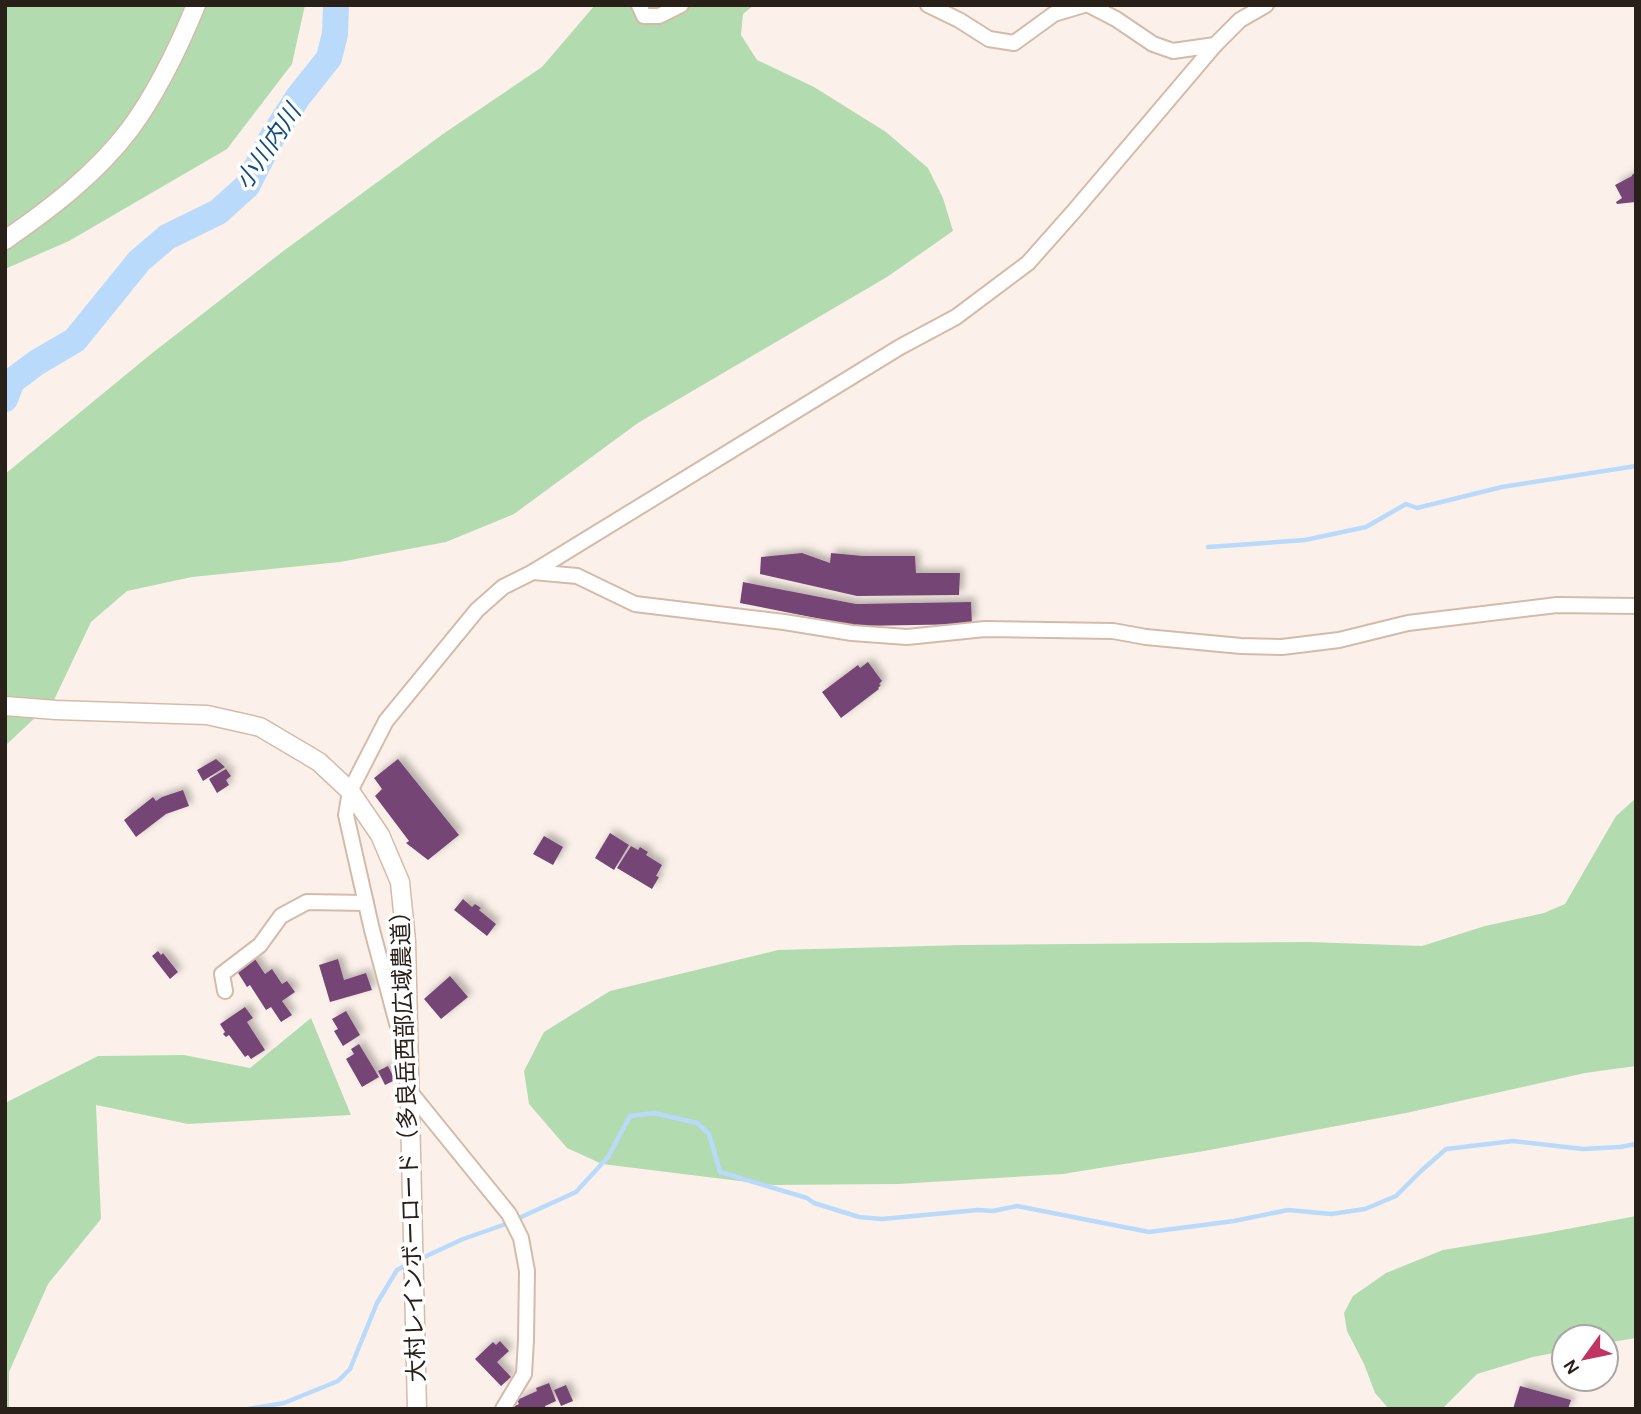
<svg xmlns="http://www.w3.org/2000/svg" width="1641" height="1414" viewBox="0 0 1641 1414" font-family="Karla,'Noto Sans JP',sans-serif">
  <defs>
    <filter id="shadow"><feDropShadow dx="4.5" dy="-4.5" stdDeviation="3.5" flood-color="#0004"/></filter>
  </defs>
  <rect width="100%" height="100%" fill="#fcf1ea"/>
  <g fill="#b3dbb0">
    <polygon points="5,5 305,5 292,64 227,149 69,241 5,269"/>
    <polygon points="595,5 754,5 743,14 741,35 757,60 814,87 886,132 928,168 943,198 953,231 887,277 638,423 514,514 446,542 340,562 192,577 127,591 91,622 54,700 5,746 5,474 151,354 282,252 443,134 542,67"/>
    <polygon points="1636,798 1636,1066 1585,1073 1406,1113 1204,1151 1063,1174 898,1184 773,1185 602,1164 567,1148 529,1104 524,1071 544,1032 610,991 778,950 963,945 1309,942 1422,946 1485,926 1544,913 1565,904 1616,816"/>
    <polygon points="311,1018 351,1115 188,1124 96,1105 101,1219 48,1284 9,1372 9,1409 5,1409 5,1103 98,1056 184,1055 250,1068"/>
    <polygon points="1636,1216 1636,1338 1606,1343 1606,1337 1564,1337 1564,1351 1533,1357 1477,1374 1442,1409 1389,1409 1375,1393 1364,1364 1347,1331 1344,1313 1353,1296 1386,1273 1443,1250 1546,1233"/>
  </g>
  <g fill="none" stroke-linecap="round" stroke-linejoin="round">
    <g stroke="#b9dafb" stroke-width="4.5">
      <polyline points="1208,547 1305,540 1366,527 1406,504 1417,508 1502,487 1636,466"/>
      <polyline points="418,1260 463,1239 506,1224 576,1192 608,1157 630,1116 654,1113 697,1123 709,1134 720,1172 807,1198 814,1203 859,1217 882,1219 978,1210 993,1211 1017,1206 1149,1232 1234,1221 1288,1210 1331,1214 1365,1209 1396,1196 1421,1171 1446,1149 1513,1141 1583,1149 1620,1147 1636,1144"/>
      <polyline points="248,1409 284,1403 338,1381 350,1369 377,1303 397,1270 410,1263"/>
    </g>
    <polyline stroke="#b9dafb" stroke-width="26" points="5,399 12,381 36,363 75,340 139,261 167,237 218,212 247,186 271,139 298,97 329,58 335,34 336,5"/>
  </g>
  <g fill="#754576" filter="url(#shadow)">
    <polygon points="1636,172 1635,202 1617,204 1616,202 1622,198 1615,185 1632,176 1632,175"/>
    <polygon points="802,553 830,563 831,553 863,556 915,556 916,573 960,573 959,595 857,596 760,574 761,557"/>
    <polygon points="743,582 856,604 971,602 972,624 856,626 740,603"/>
    <polygon points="868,662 882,681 879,684 881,685 878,688 879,689 841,718 822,692 858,665 860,668"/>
    <polygon points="216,759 225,767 203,781 197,770"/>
    <polygon points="398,759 459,835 428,860 406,843 409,841 375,796 382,789 374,778"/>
    <polygon points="226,769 231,776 226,780 229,785 217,793 209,779"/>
    <polygon points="183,790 189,806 166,814 136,837 124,820 153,797 156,801 162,797"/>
    <polygon points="610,833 629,845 614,870 595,858"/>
    <polygon points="544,836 563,847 553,865 533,854"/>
    <polygon points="631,846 638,850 640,847 648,852 646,855 662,865 656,876 659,877 652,889 617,868"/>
    <polygon points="463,899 472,907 475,904 481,908 479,910 496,924 487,936 454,910"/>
    <polygon points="158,951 161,955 163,953 178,972 170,979 152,956"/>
    <polygon points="253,956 265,974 272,969 282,984 287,981 295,992 282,1001 292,1015 281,1022 271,1007 266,1010 250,985 247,987 235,968"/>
    <polygon points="338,959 344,980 366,973 372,990 330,1002 319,965"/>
    <polygon points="450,976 468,997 441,1019 424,999"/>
    <polygon points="245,1007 253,1018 247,1022 265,1050 251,1059 248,1055 245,1057 229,1035 226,1037 223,1034 225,1032 220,1024"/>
    <polygon points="346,1011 360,1035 343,1046 334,1031 338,1029 332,1019"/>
    <polygon points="359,1044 379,1077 362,1087 346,1059 354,1054 351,1049"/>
    <polygon points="388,1066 395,1080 385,1085 378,1071"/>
    <polygon points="500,1341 509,1351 497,1362 511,1377 501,1386 475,1359 493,1342 496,1345"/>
    <polygon points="549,1383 556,1401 545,1406 546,1409 508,1409 519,1404 517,1400 537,1391 536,1388"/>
    <polygon points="566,1385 573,1401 561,1406 554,1390"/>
    <polygon points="1520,1386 1571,1400 1568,1409 1513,1409"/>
  </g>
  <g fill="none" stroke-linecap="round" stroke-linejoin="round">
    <g stroke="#d4bba9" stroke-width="18">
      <g id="minor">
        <polyline points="639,5 644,16 659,16 681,5"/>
        <polyline points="928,5 959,20 989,39 1014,43 1054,14 1084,5"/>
        <polyline points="1089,5 1116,19 1153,44 1173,51 1215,45"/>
        <polyline points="533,572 577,576 635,604 784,622 852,633 907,637 985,629 1113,631 1146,637 1241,646 1282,647 1339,640 1408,623 1557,605 1636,606"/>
        <polyline points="225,991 222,974 260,945 281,916 307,902 366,903"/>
        <polyline points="409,1027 398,1027 372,930 346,815 350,791 386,721 477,610 503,587 533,572 900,347 956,317 1028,263 1075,210 1215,45 1240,20 1266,5"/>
        <polyline points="410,1092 509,1214 521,1238 527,1271 526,1340 524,1374 503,1409"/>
      </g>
    </g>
    <g stroke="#d4bba9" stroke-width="21">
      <g id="tertiary">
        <path d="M 5,240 C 50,209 96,174 130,129 C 158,91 178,49 196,5"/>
        <polyline points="5,706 56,710 207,715 260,727 304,753 319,762 350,791 380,835 400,882 406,941 417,1409"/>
      </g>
    </g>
    <use href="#minor" stroke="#fff" stroke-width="14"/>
    <use href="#tertiary" stroke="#fff" stroke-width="18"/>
  </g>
  <g text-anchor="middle" stroke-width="7" stroke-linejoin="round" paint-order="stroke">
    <g font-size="23" fill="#2a201a" stroke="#fff">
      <text transform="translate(408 1141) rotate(-92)" y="8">大村レインボーロード（多良岳西部広域農道）</text>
    </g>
    <g font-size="24" font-style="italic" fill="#114d7e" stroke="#fff">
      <text transform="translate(268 147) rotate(-56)" y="8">小川内川</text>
    </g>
  </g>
  <rect width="1641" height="1414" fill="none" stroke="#2a201a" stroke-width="14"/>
  <g transform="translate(1585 1358) rotate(237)"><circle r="33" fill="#ffffff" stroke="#aaa6a3" stroke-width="2"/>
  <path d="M0-5L12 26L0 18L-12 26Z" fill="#c03363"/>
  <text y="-10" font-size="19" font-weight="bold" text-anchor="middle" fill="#2a201a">N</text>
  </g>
</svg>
